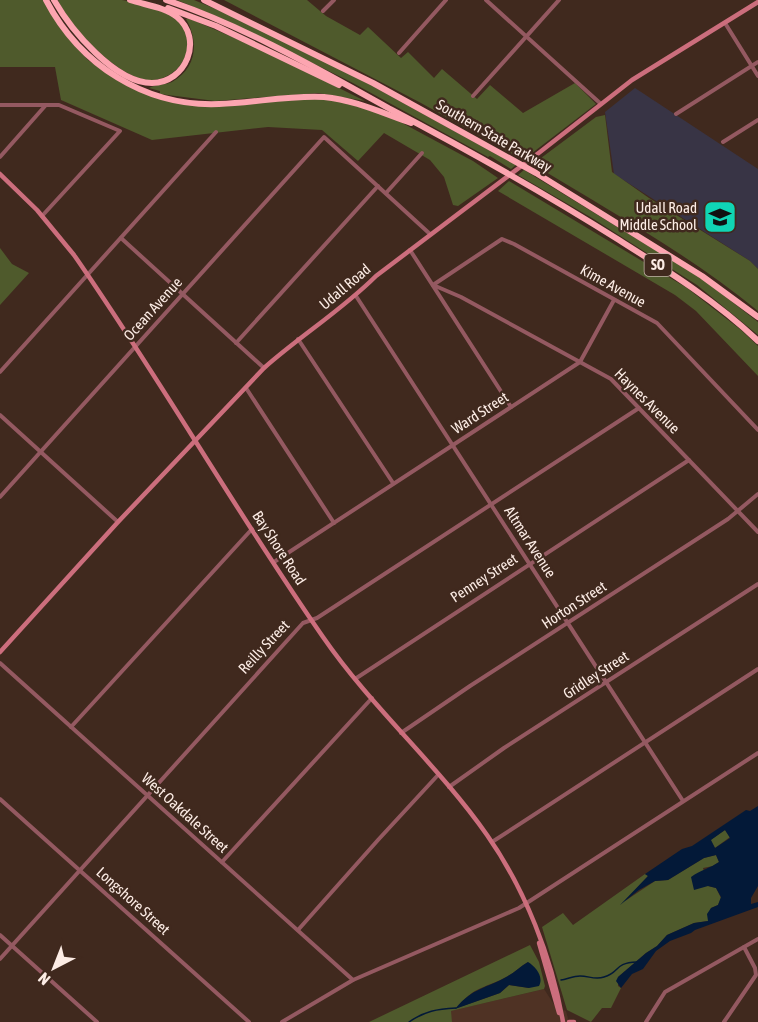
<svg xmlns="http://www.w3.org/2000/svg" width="758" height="1022" viewBox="0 0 758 1022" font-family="'Asap Condensed',sans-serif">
  <rect width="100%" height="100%" fill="#40291e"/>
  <polygon fill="#4f3224" points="544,989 555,1006 566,1011 569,1022 452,1022 450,1011"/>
  <polygon fill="#383445" points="635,88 758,169 758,269 750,261 614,174 605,112"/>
  <g fill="#4f5a2c" fill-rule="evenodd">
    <polygon points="0,0 44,0 67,37 88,60 115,79 196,106 323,98 362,105 393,118 473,161 498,178 458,206 453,205 444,177 430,160 384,133 358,161 322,130 268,127 152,140 61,100 55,67 0,67"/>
    <path d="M 58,0 C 79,0 102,0 122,0 C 131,1 140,5 149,7 C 156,9 164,11 171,14 C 203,33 187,77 153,80 C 122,83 70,27 58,0 Z"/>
    <polygon points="177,0 194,0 230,15 354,76 516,165 511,169 490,156 488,157 351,82 228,21"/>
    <polygon points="224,0 307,0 326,16 360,35 368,27 401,58 408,52 434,78 442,69 477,99 490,85 523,113 575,83 596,104 523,160 421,103"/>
    <path d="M 188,18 L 267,52 L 365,101 L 318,93 L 215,101 L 160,94 L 160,91 L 149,88 C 156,84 165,85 172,82 C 197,68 199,42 186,19 Z"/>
    <path d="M 605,115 L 612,172 L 649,198 L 750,261 L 758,269 L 758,311 C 689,254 609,211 533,164 L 596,117 Z"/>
    <polygon points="524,170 701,278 758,322 758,335 697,285 592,218 518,175"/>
    <polygon points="509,181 687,288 741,330 758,346 758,376 696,311 675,295 498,191"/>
    <polygon points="0,248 12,264 29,273 0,305"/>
    <polygon points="725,830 730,837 715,848 710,840"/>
    <polygon points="716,855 719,862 713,866 703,868 708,886 716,888 721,898 718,905 711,908 708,921 694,923 667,935 657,946 646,953 618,977 618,986 621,988 611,1008 602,1008 591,1022 567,1010 542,927 563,913 573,925 645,874 648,876 625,901 655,881 668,880 704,858"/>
    <path d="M 530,945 L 539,962 L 545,986 L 544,989 L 451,1011 L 452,1022 L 369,1022 ZM 528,962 L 529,988 L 509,985 L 500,993 L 457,1008 C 473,986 487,988 508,976 C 515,972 521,966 528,962 Z"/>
  </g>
  <g fill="#031938" fill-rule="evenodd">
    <path d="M 758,806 L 758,886 L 751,898 L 751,904 L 758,902 L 758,907 L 695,930 L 691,933 L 670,941 L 656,951 L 643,969 L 632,974 L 621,988 L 616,981 L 618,977 L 646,953 L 657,946 L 667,935 L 694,923 L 708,921 L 707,914 L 711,908 L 718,905 L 721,897 L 716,888 L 708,886 L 694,890 L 691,877 C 701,870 710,868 719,862 L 716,855 L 704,858 L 668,880 L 655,881 L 639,890 L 620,905 L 648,876 L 645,874 L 682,849 L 692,846 L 746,810 L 750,811 ZM 725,830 L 730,838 L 715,848 L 711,840 Z"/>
    <path d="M 528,962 C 536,967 544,977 539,986 L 529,988 L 509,985 L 500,993 L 455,1009 C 473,987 486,989 508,976 C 515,972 521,966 528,962 Z"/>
  </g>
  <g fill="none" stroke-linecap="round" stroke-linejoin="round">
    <g stroke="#031938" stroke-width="1.5">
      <path d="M 561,980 C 567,979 574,976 580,976 C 589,976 595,980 604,977 C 621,972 613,963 637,962"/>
      <path d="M 409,1022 C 425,1011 437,1009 456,1008"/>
    </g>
    <g stroke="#945961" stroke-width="4">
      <polyline points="486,0 601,104"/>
      <polyline points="323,11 334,0"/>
      <polyline points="725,23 758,76"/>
      <polyline points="399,53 446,0"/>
      <polyline points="473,96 559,0"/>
      <polyline points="0,105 59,105 120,131 42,216"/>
      <polyline points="676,114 758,62"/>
      <polyline points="723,142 758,120"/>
      <polyline points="0,157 45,106"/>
      <polyline points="386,193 422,153"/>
      <polyline points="121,238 264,368"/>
      <polyline points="410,250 511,407"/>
      <polyline points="433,285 461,297 611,379 758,532"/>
      <polyline points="433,285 502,239 514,244 657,323 758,430"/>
      <polyline points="356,296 683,801"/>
      <polyline points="298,339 393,483"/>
      <polyline points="236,343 378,186"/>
      <polyline points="0,372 216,132"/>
      <polyline points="246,388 334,523"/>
      <polyline points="0,415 118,522"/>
      <polyline points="0,497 324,137 430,234"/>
      <polyline points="274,562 580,362 614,300"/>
      <polyline points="0,663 353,980"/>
      <polyline points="355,679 689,460"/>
      <polyline points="71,727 252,529"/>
      <polyline points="401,733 470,686 728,519 758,494"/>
      <polyline points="449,787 504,748 758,584"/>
      <polyline points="0,799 249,1022"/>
      <polyline points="492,842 758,669"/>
      <polyline points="222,862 372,698"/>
      <polyline points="298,930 378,840 438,775"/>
      <polyline points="0,935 97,1022"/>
      <polyline points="0,959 303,623 317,618 639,408"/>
      <polyline points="282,1022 353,980 519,908 758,753"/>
      <polyline points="646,1022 665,992 758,939"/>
      <polyline points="724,1022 756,975 755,968 744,947"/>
    </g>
    <g stroke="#cc6e7d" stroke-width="4.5">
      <path d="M 0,174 L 37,210 L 74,255 C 161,380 236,512 323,637 C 372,708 438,765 487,835 C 525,889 552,958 563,1022"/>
      <path d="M 0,652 L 118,522 L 264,368 C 300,336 342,310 376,276 L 540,152 L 632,80 L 758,2"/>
      <polyline points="539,943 559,1013"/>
      <polyline points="569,1022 574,1022"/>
    </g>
    <g stroke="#fca5b0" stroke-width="6">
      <path d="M 46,0 C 80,65 145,107 219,104 C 254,103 289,95 324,97 C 355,100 382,113 411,123"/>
      <path d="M 54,0 C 71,30 115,83 152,83 C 186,83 204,39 177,17 C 165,7 145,5 130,0"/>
      <path d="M 166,0 C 242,25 320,70 390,109 C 468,150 544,193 619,240 C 668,271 716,301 758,341"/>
      <polyline points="204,0 373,83 536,173 702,276 758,317"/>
      <polyline points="168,8 216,26 339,85"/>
    </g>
  </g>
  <defs>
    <g id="school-square" transform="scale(1.725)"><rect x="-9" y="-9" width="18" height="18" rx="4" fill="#10d5b4" stroke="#40291e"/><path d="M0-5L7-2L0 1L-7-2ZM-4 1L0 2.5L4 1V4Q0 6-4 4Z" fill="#111"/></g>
  </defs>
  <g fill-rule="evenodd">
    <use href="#school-square" x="720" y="217"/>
  </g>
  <g text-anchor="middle" stroke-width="5" stroke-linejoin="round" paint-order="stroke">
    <rect fill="#40291e" stroke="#c4b2a9" stroke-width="1.5" x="644.5" y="254" width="27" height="22" rx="4.5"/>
    <g font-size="14" font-weight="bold" fill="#fcece5">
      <text x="658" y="270">SO</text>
    </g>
    <g font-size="15" fill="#fcece5" stroke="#40291e">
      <text transform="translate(494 136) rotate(30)" y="5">Southern State Parkway</text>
      <text transform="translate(613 286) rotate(29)" y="5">Kime Avenue</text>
      <text transform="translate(345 287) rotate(-40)" y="5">Udall Road</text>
      <text transform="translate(153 309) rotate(-48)" y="5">Ocean Avenue</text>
      <text transform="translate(647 401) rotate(45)" y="5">Haynes Avenue</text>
      <text transform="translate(480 413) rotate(-33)" y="5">Ward Street</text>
      <text transform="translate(530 542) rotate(57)" y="5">Altmar Avenue</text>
      <text transform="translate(279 548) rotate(57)" y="5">Bay Shore Road</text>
      <text transform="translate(484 578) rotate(-33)" y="5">Penney Street</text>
      <text transform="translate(574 605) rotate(-33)" y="5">Horton Street</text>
      <text transform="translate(264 647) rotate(-47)" y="5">Reilly Street</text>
      <text transform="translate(596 675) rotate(-33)" y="5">Gridley Street</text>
      <text transform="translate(185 813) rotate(42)" y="5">West Oakdale Street</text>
      <text transform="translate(133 901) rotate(42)" y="5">Longshore Street</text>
    </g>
    <g font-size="15" fill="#fcece5" stroke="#40291e" text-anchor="end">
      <text x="697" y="213">Udall Road<tspan x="697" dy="17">Middle School</tspan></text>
    </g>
  </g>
  <g transform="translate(54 968) rotate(222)" stroke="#40291e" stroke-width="4.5" paint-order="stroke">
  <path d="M0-4.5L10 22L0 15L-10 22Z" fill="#fcece5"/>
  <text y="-9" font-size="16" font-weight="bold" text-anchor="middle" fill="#fcece5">N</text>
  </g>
</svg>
